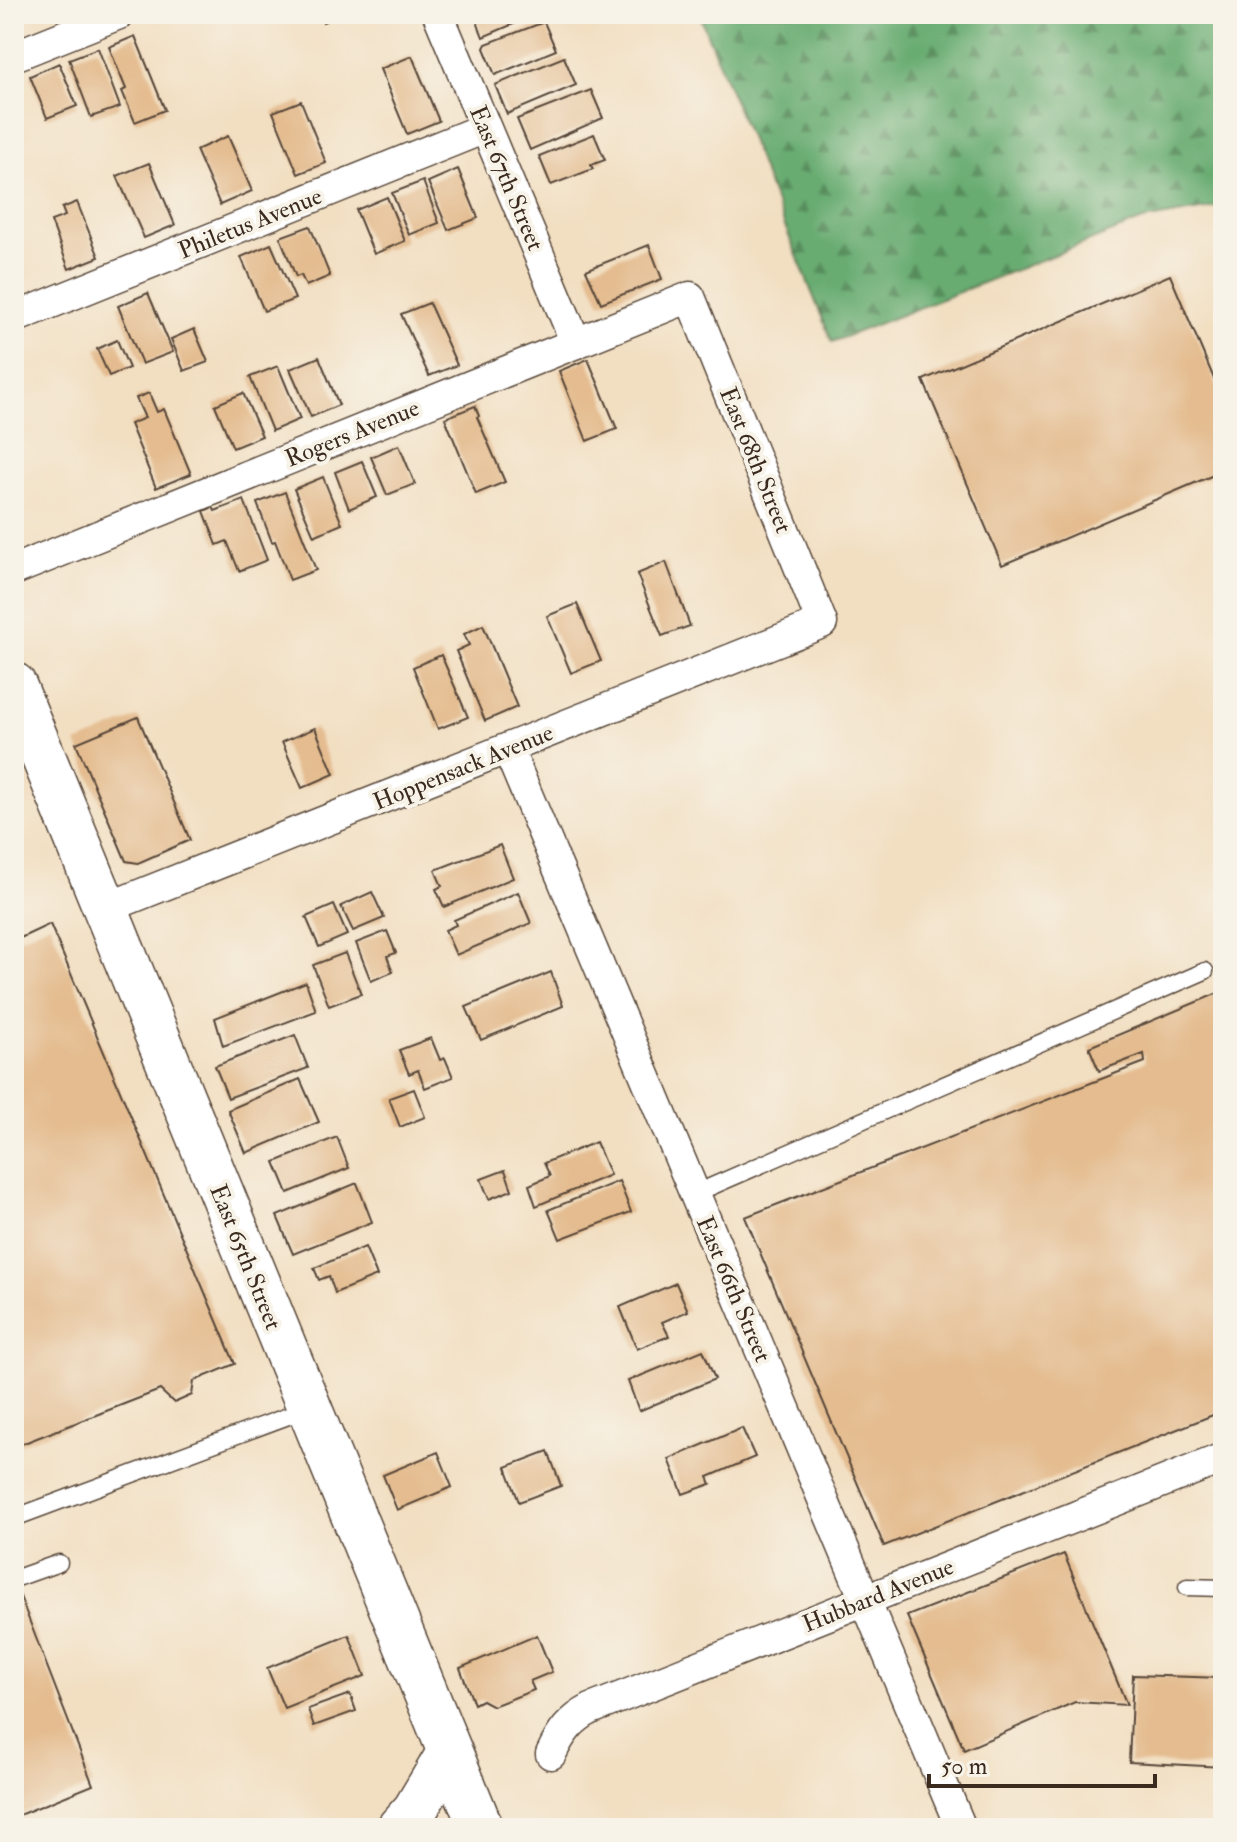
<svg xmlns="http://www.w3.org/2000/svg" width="1237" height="1842" viewBox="0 0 1237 1842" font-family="'IM FELL Double Pica',serif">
  <defs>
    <pattern id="forest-firs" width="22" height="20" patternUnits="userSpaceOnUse" patternTransform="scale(2)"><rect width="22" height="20" fill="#68ac71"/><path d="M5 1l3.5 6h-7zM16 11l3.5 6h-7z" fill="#578c5c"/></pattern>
  </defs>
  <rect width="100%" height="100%" fill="#f7f3e8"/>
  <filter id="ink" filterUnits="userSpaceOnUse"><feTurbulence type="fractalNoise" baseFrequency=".0125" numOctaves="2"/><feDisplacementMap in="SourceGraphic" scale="16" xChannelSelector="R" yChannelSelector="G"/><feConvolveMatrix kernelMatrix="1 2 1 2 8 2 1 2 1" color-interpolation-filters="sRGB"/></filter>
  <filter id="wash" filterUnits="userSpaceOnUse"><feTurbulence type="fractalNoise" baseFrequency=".006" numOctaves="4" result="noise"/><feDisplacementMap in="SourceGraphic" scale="32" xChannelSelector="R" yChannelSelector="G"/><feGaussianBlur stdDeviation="1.8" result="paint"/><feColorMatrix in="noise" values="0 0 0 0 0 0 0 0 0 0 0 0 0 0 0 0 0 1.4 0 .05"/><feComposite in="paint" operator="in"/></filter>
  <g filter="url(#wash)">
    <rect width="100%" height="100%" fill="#f2dfc2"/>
    <polygon fill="url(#forest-firs)" stroke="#526b48" stroke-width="2" points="699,14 1223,14 1223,206 1143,220 832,342"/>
    <g id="blocks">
      <g fill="#e4bc8f">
        <polygon points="320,14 343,14 323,22"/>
        <polygon points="474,14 537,14 483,37"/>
        <polygon points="544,22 556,50 495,75 484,48 486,44"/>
        <polygon points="135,36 165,110 135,122 122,91 126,89 109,47"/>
        <polygon points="98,48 120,107 91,117 69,59"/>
        <polygon points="412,56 439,121 407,134 380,69"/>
        <polygon points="564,57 576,85 507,114 495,85"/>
        <polygon points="59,63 77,106 47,118 30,76"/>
        <polygon points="591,90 603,118 530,150 517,119"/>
        <polygon points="301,101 326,163 298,174 273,112"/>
        <polygon points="594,134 605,160 591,165 593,169 551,185 539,156"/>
        <polygon points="228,136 252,191 220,205 196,150"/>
        <polygon points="149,163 175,225 144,238 117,176"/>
        <polygon points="458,169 478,218 448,230 428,182"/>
        <polygon points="423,181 439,223 409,235 392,193"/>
        <polygon points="387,197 405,241 374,254 356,210"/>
        <polygon points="77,202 99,257 69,269 51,221 65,216 62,208"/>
        <polygon points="310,226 330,276 306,286 301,275 296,277 280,237"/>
        <polygon points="271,244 295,299 264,311 241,257"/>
        <polygon points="649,245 662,279 601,303 586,270"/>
        <polygon points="1170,275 1223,400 1223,471 1002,565 923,380"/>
        <polygon points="148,293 173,352 142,364 118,306"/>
        <polygon points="429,303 457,365 429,376 401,314"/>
        <polygon points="194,329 208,362 184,371 171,339"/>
        <polygon points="117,340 129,368 109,376 97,349"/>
        <polygon points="319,357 339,405 311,417 290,369"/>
        <polygon points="588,359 617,429 587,441 559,371"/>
        <polygon points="278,366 300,419 272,431 250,377"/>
        <polygon points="149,393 157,412 164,409 191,474 156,488 130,424 145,418 136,398"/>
        <polygon points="243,393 262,436 233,448 215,405"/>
        <polygon points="475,406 479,416 477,417 505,482 476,494 445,418"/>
        <polygon points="399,445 415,484 387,495 371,457"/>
        <polygon points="362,461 377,497 349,509 335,472"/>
        <polygon points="323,477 342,524 314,536 294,489"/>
        <polygon points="285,492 316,570 290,580 275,541 272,542 257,503"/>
        <polygon points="244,500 267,560 239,571 227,541 217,545 204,511 213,507 215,511"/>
        <polygon points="666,562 690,626 662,636 637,574"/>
        <polygon points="577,604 601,661 571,673 547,616"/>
        <polygon points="483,625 517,707 485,721 456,651 469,645 464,634"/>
        <polygon points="441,655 468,717 438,729 413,667"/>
        <polygon points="138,717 190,840 138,863 126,861 76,743"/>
        <polygon points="315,728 334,774 302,788 282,742"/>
        <polygon points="500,845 513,878 444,907 436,889 442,886 435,870"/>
        <polygon points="372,892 384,918 353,931 341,906"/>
        <polygon points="518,892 531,923 456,955 445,930 456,925 454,920"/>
        <polygon points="334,905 347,935 319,947 306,917"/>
        <polygon points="50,924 235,1364 194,1381 192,1395 174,1403 160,1390 14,1447 14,1016 23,1013 16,998 20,997 14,980 14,941"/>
        <polygon points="387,931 396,953 387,956 393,972 371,981 356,943"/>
        <polygon points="345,953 361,994 329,1006 313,965"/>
        <polygon points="551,972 563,1006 481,1040 466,1007"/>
        <polygon points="306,982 316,1011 223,1046 215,1018"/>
        <polygon points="1223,991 1223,1411 884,1546 745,1217 1145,1062 1144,1054 1099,1071 1089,1047"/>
        <polygon points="295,1035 308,1068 228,1098 215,1066"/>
        <polygon points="431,1038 440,1060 445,1058 453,1077 425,1088 418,1070 409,1074 399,1050"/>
        <polygon points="300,1079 319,1122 246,1153 228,1110"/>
        <polygon points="414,1089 425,1117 400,1127 389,1098"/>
        <polygon points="337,1137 349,1168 288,1193 275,1162"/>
        <polygon points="596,1142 610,1175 536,1206 529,1185 550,1176 544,1163"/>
        <polygon points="505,1170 512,1190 489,1199 481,1179"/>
        <polygon points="619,1181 631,1212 560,1239 548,1210"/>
        <polygon points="357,1183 372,1222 293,1254 277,1216"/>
        <polygon points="365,1247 377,1276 335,1293 329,1276 319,1280 314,1268"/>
        <polygon points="676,1283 688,1311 662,1322 669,1336 637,1349 620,1307"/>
        <polygon points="703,1350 715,1379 639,1411 628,1381"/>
        <polygon points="742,1428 755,1457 708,1477 711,1484 683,1494 669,1459"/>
        <polygon points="548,1451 561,1486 519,1502 506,1467"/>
        <polygon points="438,1452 452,1487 397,1510 383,1475"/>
        <polygon points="1064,1554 1127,1705 1075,1702 964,1750 907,1616"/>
        <polygon points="14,1581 93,1785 14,1817"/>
        <polygon points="349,1635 365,1676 284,1708 267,1668"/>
        <polygon points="537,1635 552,1672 530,1681 534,1690 493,1706 482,1700 474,1704 460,1668"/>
        <polygon points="1133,1675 1223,1678 1223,1767 1129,1762"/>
        <polygon points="350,1694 356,1711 314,1726 308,1709"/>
      </g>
    </g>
  </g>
  <g filter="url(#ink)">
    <use href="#blocks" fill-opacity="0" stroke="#564537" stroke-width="2"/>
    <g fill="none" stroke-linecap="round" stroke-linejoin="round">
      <g stroke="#564537" stroke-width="19">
        <g id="lane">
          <polyline points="694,1194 1205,971"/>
          <polyline points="14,1518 307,1409"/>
          <polyline points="14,1579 59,1563"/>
          <polyline points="1187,1587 1223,1588"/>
        </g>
      </g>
      <g stroke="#564537" stroke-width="33">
        <g id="street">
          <polyline points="438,14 576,343"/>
          <polyline points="14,56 119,14"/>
          <polyline points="14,318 485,128"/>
          <polyline points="14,570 690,297 822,623 104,909"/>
          <polyline points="508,749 961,1828"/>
          <path d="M 551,1754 C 561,1733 570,1720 591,1709 L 1223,1458"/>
        </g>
      </g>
      <g stroke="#564537" stroke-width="47">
        <g id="secondary">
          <polyline points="14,685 481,1828"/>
          <polyline points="399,1828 415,1810 449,1753"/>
        </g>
      </g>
      <use href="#lane" stroke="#fff" stroke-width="16"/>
      <use href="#street" stroke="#fff" stroke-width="30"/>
      <use href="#secondary" stroke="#fff" stroke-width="44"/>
    </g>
  </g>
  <g text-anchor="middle" stroke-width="8" stroke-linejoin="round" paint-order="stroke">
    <g font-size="24" fill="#3b2a1e" stroke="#f7f3e8">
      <text transform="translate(507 178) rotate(67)" y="8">East 67th Street</text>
      <text transform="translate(250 223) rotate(-22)" y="8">Philetus Avenue</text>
      <text transform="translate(352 433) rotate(-22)" y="8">Rogers Avenue</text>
      <text transform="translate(756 460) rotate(68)" y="8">East 68th Street</text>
      <text transform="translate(463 767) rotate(-22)" y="8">Hoppensack Avenue</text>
      <text transform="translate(246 1257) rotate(68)" y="8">East 65th Street</text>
      <text transform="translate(734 1289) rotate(67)" y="8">East 66th Street</text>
      <text transform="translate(878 1595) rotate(-22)" y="8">Hubbard Avenue</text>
    </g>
  </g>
  <rect width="1237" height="1842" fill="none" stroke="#f7f3e8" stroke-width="48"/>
  <path d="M929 1774v12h226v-12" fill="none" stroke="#3b2a1e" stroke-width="4"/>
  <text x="941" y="1774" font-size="24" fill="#3b2a1e" stroke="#f7f3e8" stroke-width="6" paint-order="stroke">50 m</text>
</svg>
